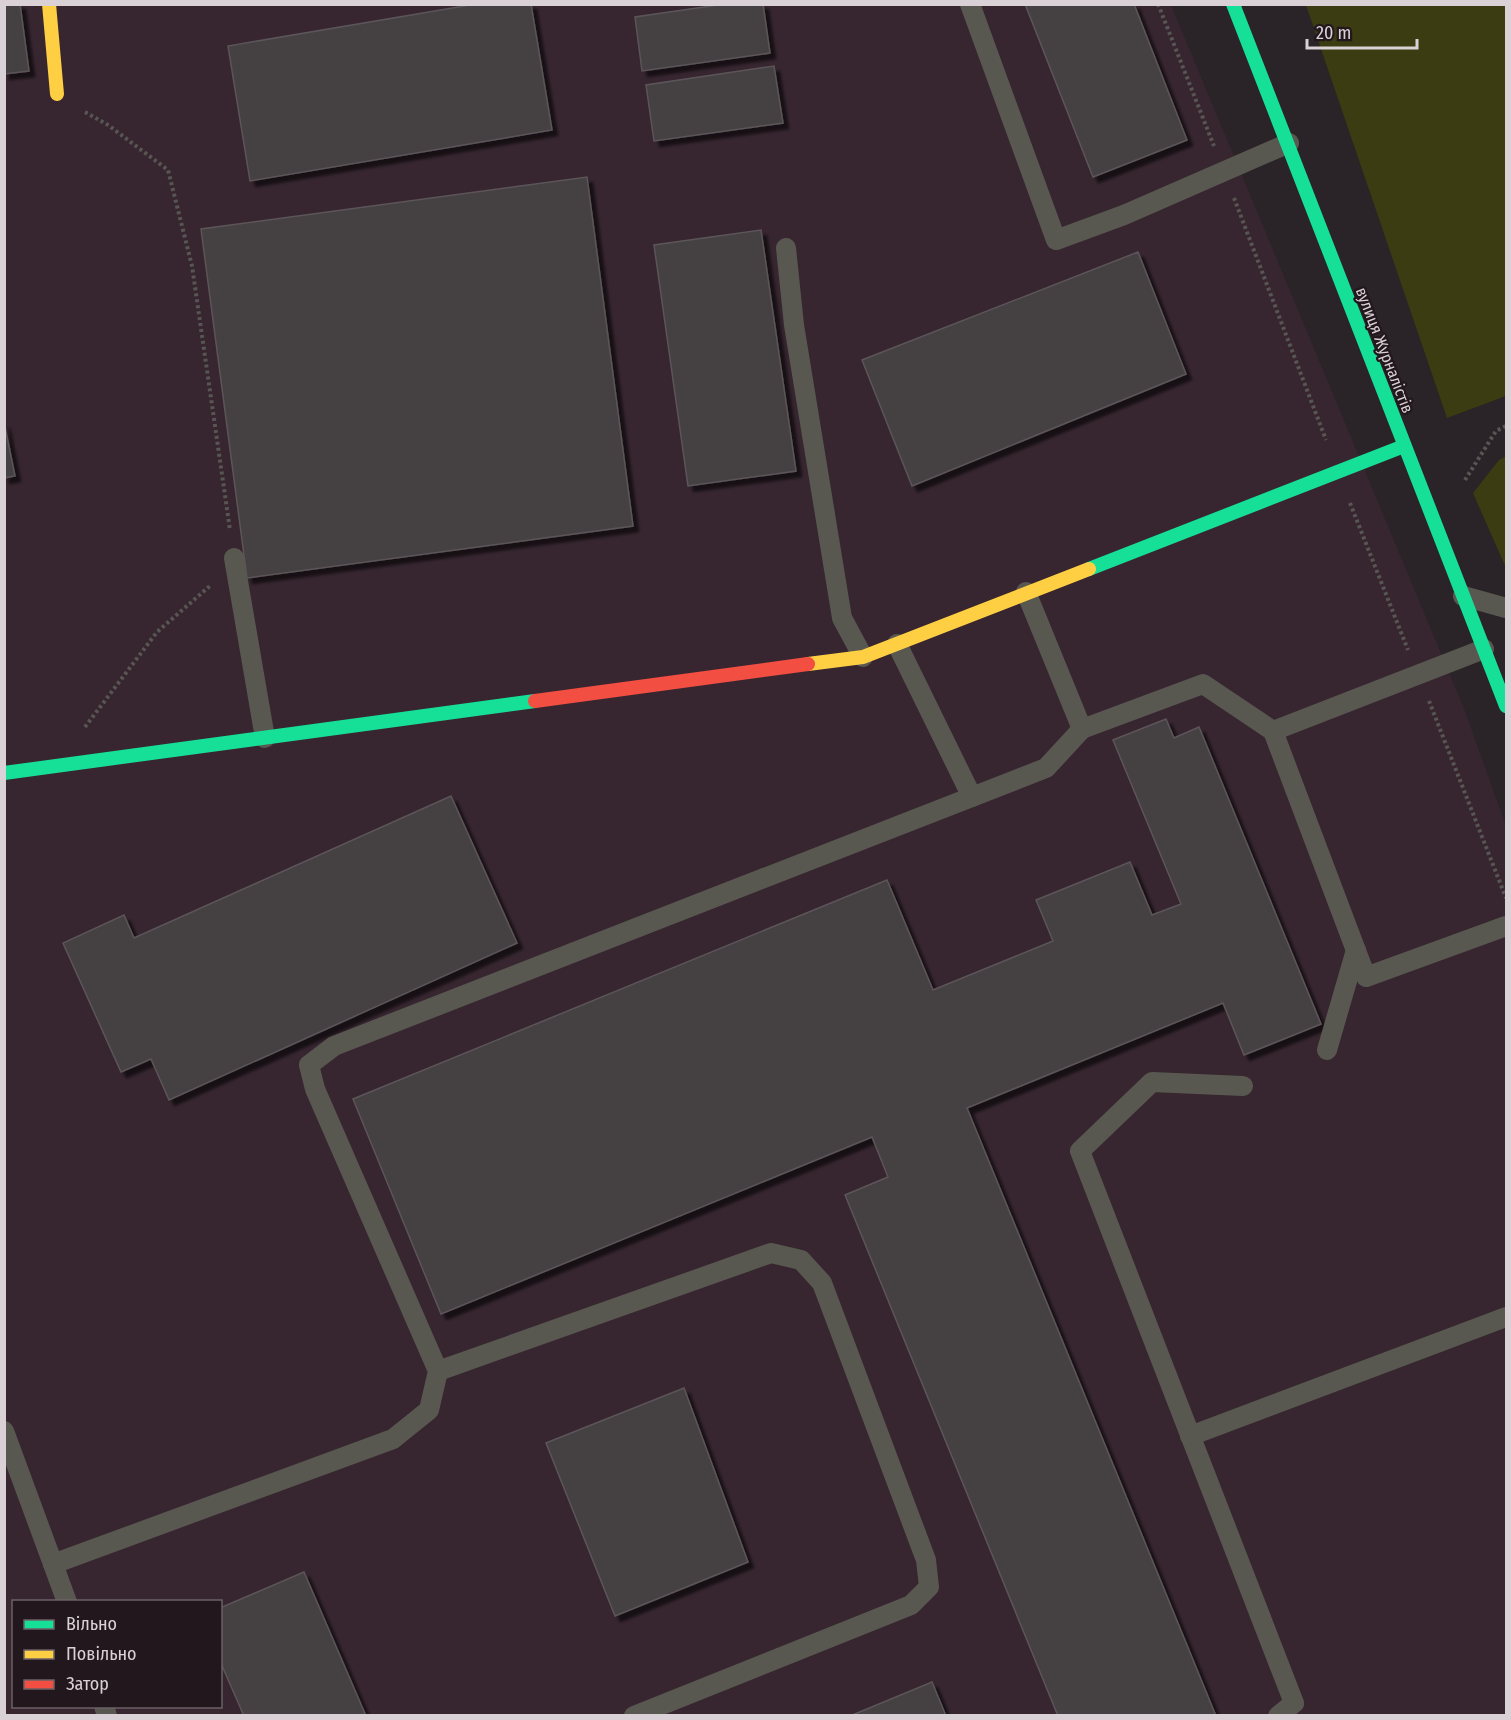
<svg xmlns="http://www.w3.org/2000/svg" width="1511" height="1720" viewBox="0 0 1511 1720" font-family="'Fira Sans Condensed',sans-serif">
  <defs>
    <filter id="shadow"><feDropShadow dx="5.5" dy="5.5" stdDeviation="1.5" flood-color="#0009"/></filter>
  </defs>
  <rect width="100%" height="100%" fill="#2a2327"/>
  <path fill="#372630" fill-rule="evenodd" d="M 5,5 L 1171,5 L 1465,711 L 1506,826 L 1506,1715 L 5,1716 ZM 14,1602 L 220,1602 L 220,1706 L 14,1706 Z"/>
  <g fill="#3b3c11">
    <polygon points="1306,5 1506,5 1506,396 1447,418"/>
    <polygon points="1506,456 1506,568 1473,493 1499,460"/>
  </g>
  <g fill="#454043" stroke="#5c5558" stroke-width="1.5" filter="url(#shadow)">
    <polygon points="4,4 20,4 29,71 4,74"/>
    <polygon points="476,4 531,4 552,130 250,181 228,46"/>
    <polygon points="725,4 763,4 770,53 642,71 635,17"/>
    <polygon points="1025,4 1134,4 1187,140 1093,177"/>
    <polygon points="774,66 783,123 654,141 646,85"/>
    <polygon points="587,177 633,526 247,578 201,229"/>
    <polygon points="761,230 796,471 688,486 654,245"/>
    <polygon points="1138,252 1186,374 912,486 862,360"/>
    <polygon points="4,422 15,476 4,478"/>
    <polygon points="1166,719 1174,738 1199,727 1321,1024 1244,1055 1223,1003 967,1108 1216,1716 1058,1716 845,1195 888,1177 872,1137 441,1314 353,1099 887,880 933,990 1053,941 1036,900 1130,862 1152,915 1181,904 1113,740"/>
    <polygon points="451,796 517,943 169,1100 151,1059 121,1072 63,943 124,915 134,938"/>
    <polygon points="684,1388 748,1562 615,1616 546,1443"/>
    <polygon points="304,1572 366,1716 244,1716 220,1661 220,1608"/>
    <polygon points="932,1682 946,1716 850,1716"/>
  </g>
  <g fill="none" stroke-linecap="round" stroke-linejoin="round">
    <g stroke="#585652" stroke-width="4" stroke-dasharray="3 3" stroke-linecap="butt">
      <polyline points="1158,4 1214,146"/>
      <polyline points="85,112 108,125 168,170 192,266 230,530"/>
      <polyline points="1234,198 1326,440"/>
      <polyline points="1465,480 1496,431 1506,426"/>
      <polyline points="1350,503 1408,650"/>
      <polyline points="1429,701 1506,898"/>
      <polyline points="85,727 157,632 211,585"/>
    </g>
    <g stroke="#585851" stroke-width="20">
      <polyline points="970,4 1056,240 1124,215 1289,143"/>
      <polyline points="786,248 794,325 842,618 863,657"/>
      <polyline points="234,558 265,738"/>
      <polyline points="1026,592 1082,729 1203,684 1273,731"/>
      <polyline points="1463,596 1506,608"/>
      <polyline points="897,644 972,797"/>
      <polyline points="1484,649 1273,731 1366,977 1506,926"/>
      <polyline points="1327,1050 1356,950"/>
      <polyline points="1243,1086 1152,1082 1080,1151 1294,1703 1278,1716"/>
      <polyline points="438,1371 771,1253 801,1260 822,1283 926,1560 929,1587 911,1605 634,1716"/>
      <polyline points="4,1431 67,1602"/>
      <polyline points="1190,1436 1506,1317"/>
      <polyline points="53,1564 393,1439 429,1410 438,1371 315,1089 309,1065 334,1046 1046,768 1082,729"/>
      <polyline points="104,1706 107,1716"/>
    </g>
    <g stroke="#16e098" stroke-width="14">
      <polyline points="1233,4 1506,706"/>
      <polyline points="1089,569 1404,446"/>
      <polyline points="4,773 535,701"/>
    </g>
    <g stroke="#ffcf43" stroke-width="14">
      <polyline points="49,4 57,94"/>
      <polyline points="808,664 863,657 1089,569"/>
    </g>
    <polyline stroke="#f24e42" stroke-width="14" points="535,701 808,664"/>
  </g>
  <g text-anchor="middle" stroke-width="4.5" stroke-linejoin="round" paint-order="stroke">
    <g font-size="16" fill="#d9d1d5" stroke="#23171e">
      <text transform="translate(1385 350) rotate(69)" y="6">вулиця Журналістів</text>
    </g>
  </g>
  <rect width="1511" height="1720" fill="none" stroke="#d9d1d5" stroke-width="12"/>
  <rect x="12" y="1600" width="210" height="108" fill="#23171e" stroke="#6c6167" stroke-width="1.5"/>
  <rect x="24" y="1620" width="30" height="9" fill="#16e098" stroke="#6c6167" stroke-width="1.5"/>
  <text x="66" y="1630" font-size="18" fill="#d9d1d5">Вільно</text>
  <rect x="24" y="1650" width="30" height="9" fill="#ffcf43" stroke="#6c6167" stroke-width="1.5"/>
  <text x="66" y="1660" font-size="18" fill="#d9d1d5">Повільно</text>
  <rect x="24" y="1680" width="30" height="9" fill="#f24e42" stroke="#6c6167" stroke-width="1.5"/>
  <text x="66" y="1690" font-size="18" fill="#d9d1d5">Затор</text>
  <path d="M1307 39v9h110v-9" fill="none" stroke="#d9d1d5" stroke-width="3"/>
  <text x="1316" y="39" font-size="18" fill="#d9d1d5" stroke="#23171e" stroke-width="4.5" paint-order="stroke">20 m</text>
</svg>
